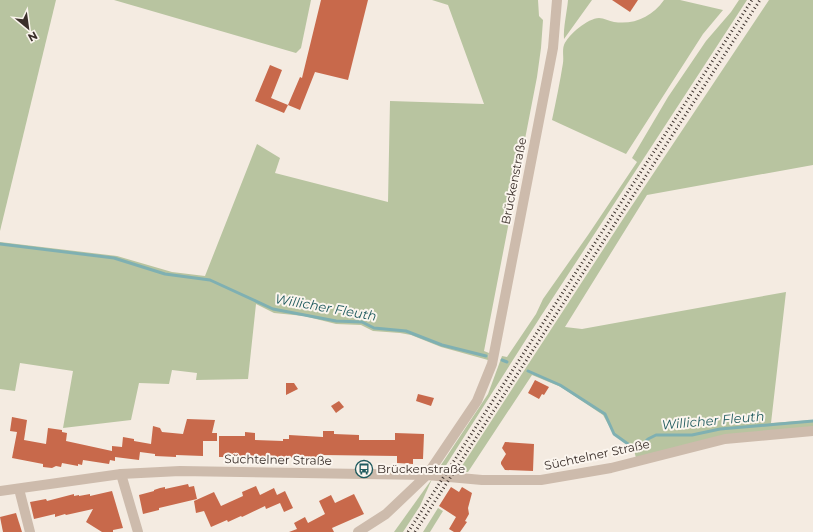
<svg xmlns="http://www.w3.org/2000/svg" width="813" height="532" viewBox="0 0 813 532" font-family="Montserrat,sans-serif">
  <rect width="100%" height="100%" fill="#f4ebe1"/>
  <g fill="#b8c4a0">
    <polygon points="0,0 56,0 0,231"/>
    <polygon points="114,0 311,0 301,48 296,53"/>
    <polygon points="432,0 538,0 539,16 543,20 541,48 537,77 484,351 489,353 488,360 441,347 411,335 400,333 373,331 361,325 336,324 304,316 274,313 256,304 248,379 196,380 197,373 172,370 169,384 139,383 131,420 63,428 73,371 20,363 15,391 0,389 0,242 117,256 172,272 205,276 257,144 280,158 275,173 388,202 390,101 484,104 448,5"/>
    <path d="M 568,0 L 592,0 L 564,39 C 563,28 567,12 568,0 Z"/>
    <path d="M 664,0 L 680,0 L 723,10 L 703,34 L 626,154 L 552,120 C 556,101 560,82 563,63 C 564,58 562,50 564,45 C 568,35 588,18 599,18 C 604,18 609,21 614,22 C 634,25 652,17 664,0 Z"/>
    <polygon points="739,0 747,0 541,316 443,470 439,468 488,394 502,356 507,357 536,314 543,299 588,235 637,162 632,158 668,97 706,41 731,12"/>
    <polygon points="769,0 813,0 813,165 647,195 565,327 582,329 786,292 771,423 813,420 813,427 636,458 634,450 613,433 603,415 561,387 532,375 468,472 458,472 625,216"/>
    <polygon points="432,479 420,506 403,532 394,532"/>
    <polygon points="438,508 443,511 430,532 423,532"/>
  </g>
  <g fill="none" stroke-linecap="round" stroke-linejoin="round">
    <g stroke="#7fb0b2" stroke-width="3">
      <polyline points="0,244 114,258 165,274 210,280 273,309 336,321 362,322 374,328 406,331 442,345 486,356"/>
      <polyline points="502,360 507,362"/>
      <polyline points="528,371 560,385 605,414 614,434 635,449 640,447 648,439 656,435 692,435 720,429 813,421"/>
    </g>
  </g>
  <g fill="#c8694b">
    <polygon points="321,0 368,0 348,80 315,72 300,110 288,105 300,77 302,78"/>
    <polygon points="612,0 638,0 630,12"/>
    <polygon points="270,65 282,70 271,98 288,105 284,113 255,101"/>
    <polygon points="535,380 549,387 544,395 542,394 539,399 528,393"/>
    <polygon points="286,383 294,383 298,389 286,395"/>
    <polygon points="418,394 434,398 431,406 416,401"/>
    <polygon points="339,401 344,407 336,413 331,406"/>
    <polygon points="12,417 27,420 24,440 46,444 48,428 62,430 62,432 67,433 66,441 112,451 112,446 122,447 123,437 134,439 134,441 151,444 153,426 160,428 162,432 183,434 187,419 215,420 212,433 217,433 217,441 203,441 203,456 176,455 176,457 155,456 155,454 140,452 139,460 115,457 115,461 110,460 109,464 83,460 82,465 78,464 78,466 62,463 61,467 56,466 52,468 43,467 43,464 12,458 17,432 10,431"/>
    <polygon points="323,431 334,431 334,434 359,435 359,440 395,440 395,433 424,434 423,459 413,459 413,464 397,463 397,456 323,455 322,458 219,457 219,436 245,436 245,432 255,433 255,440 283,441 283,439 289,439 289,435 323,437"/>
    <polygon points="505,442 534,444 533,471 505,470 501,464 501,462 506,454 502,448"/>
    <polygon points="188,484 189,487 194,486 197,499 159,508 159,510 143,514 139,495 154,491 154,490 160,488 165,487 165,489"/>
    <polygon points="256,486 260,495 274,488 277,495 285,491 293,508 284,512 280,503 266,509 265,506 242,517 241,516 228,522 227,520 211,527 204,511 196,513 194,501 214,492 221,506 243,496 242,492"/>
    <polygon points="451,487 459,492 462,487 472,493 468,508 469,514 465,521 467,522 460,532 454,532 449,529 456,517 439,506"/>
    <polygon points="112,491 123,528 113,530 113,532 102,532 86,522 93,509 66,515 65,514 55,517 55,514 34,519 30,502 46,499 47,501 74,494 74,496 79,495 79,496 90,494 90,496"/>
    <polygon points="354,494 364,514 332,528 334,532 289,532 297,529 294,523 305,517 308,523 325,514 319,501 331,495 335,503"/>
    <polygon points="16,513 22,532 3,532 0,517"/>
  </g>
  <g fill="none" stroke-linecap="round" stroke-linejoin="round">
    <g stroke="#cdbbac" stroke-width="10">
      <polyline points="121,474 138,532"/>
      <polyline points="19,489 30,532"/>
      <polyline points="0,491 121,474 180,471 427,475 482,480 541,480 611,468 725,439 813,431"/>
      <polyline points="358,532 386,514 427,475 477,401 492,364 553,48 557,0"/>
    </g>
    <g stroke="#3b302b" stroke-width="3" stroke-dasharray="1 3" stroke-linecap="butt">
      <polyline points="408,532 752,0"/>
      <polyline points="415,532 760,0"/>
    </g>
  </g>
  <defs>
    <g id="bus-ring" transform="scale(0.9)"><circle r="9.5" fill="#fbf5ee" stroke="#1f5a5e" stroke-width="1.5"/><path d="M-5-6H5V4H4V6H2V4H-2V6H-4V4H-5ZM-3.5-4V0h7V-4ZM-3.5 1.2v1.5H-2V1.2ZM2 1.2v1.5H3.5V1.2Z" fill="#1f5a5e"/></g>
  </defs>
  <g fill-rule="evenodd">
    <use href="#bus-ring" x="364" y="469"/>
  </g>
  <g text-anchor="middle" stroke-width="4" stroke-linejoin="round" paint-order="stroke">
    <g font-size="12" fill="#3b302b" stroke="#fbf5ee">
      <text transform="translate(514 181) rotate(-79)" y="4">Brückenstraße</text>
      <text transform="translate(597 455) rotate(-12)" y="4">Süchtelner Straße</text>
      <text transform="translate(278 460) rotate(1)" y="4">Süchtelner Straße</text>
    </g>
    <g font-size="12" fill="#3b302b" stroke="#fbf5ee" text-anchor="start">
      <text x="377" y="473">Brückenstraße</text>
    </g>
    <g font-size="13" font-style="italic" fill="#1f5a5e" stroke="#fbf5ee">
      <text transform="translate(326 307) rotate(10)" y="5">Willicher Fleuth</text>
      <text transform="translate(713 420) rotate(-5)" y="5">Willicher Fleuth</text>
    </g>
  </g>
  <g transform="translate(28 28) rotate(151)" stroke="#fbf5ee" stroke-width="3" paint-order="stroke">
  <path d="M0-3L7 15L0 10L-7 15Z" fill="#3b302b"/>
  <text y="-6" font-size="11" font-weight="bold" text-anchor="middle" fill="#3b302b">N</text>
  </g>
</svg>
